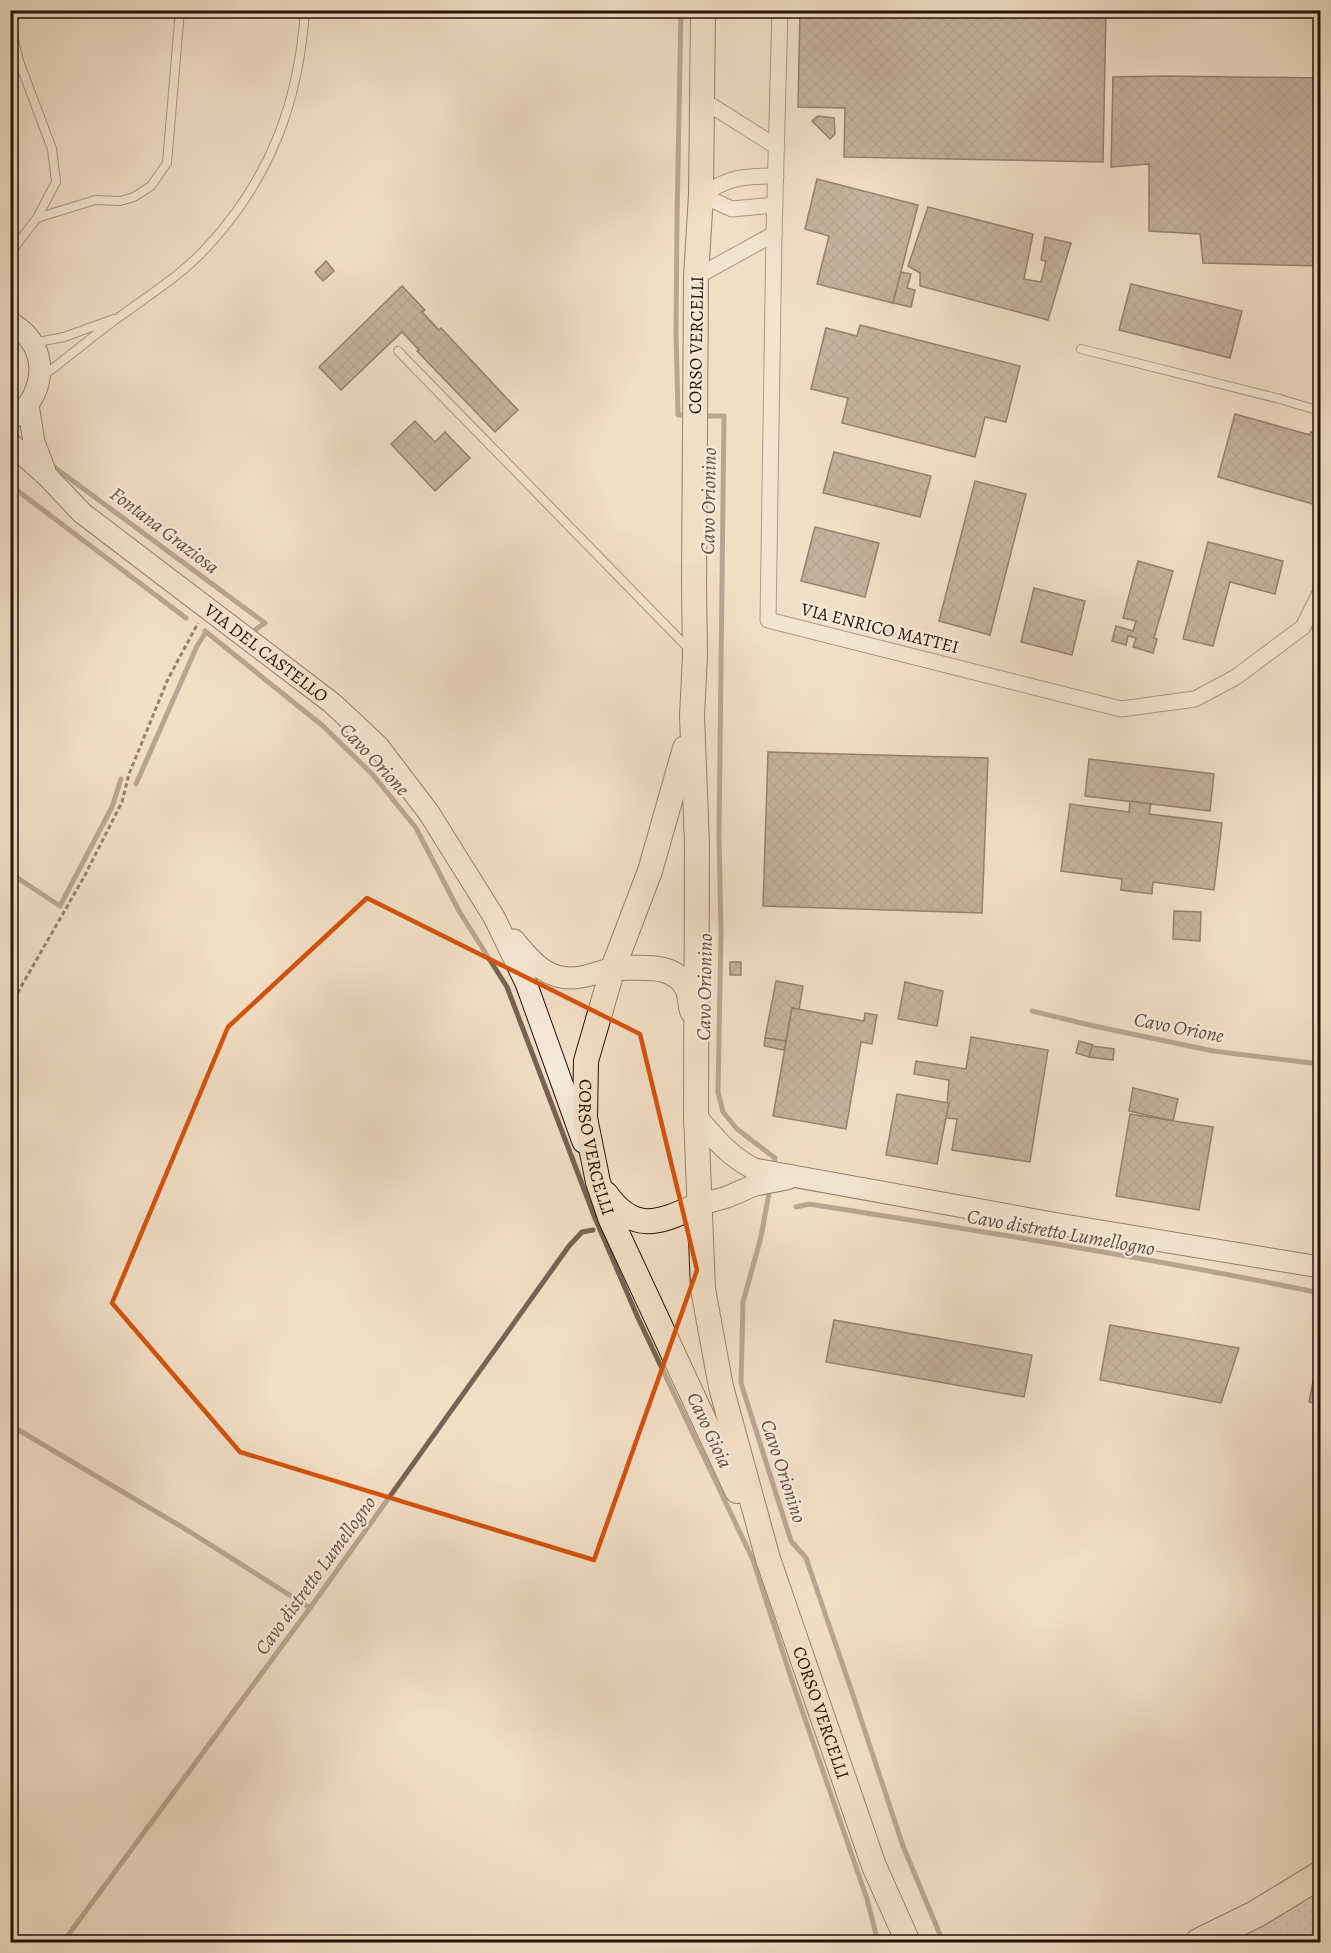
<svg xmlns="http://www.w3.org/2000/svg" width="1331" height="1953" viewBox="0 0 1331 1953" font-family="Alegreya,serif">
  <defs>
    <pattern id="grass-dots" width="8" height="8" patternUnits="userSpaceOnUse" patternTransform="scale(1.5)"><rect width="8" height="8" fill="#cfbca6"/><path d="M2 2h.1M6 6h.1" fill="none" stroke="#b2a18d" stroke-width="1.8" stroke-linecap="round"/></pattern>
    <pattern id="building-cross-hatch" width="8" height="8" patternUnits="userSpaceOnUse" patternTransform="scale(1.5)"><rect width="8" height="8" fill="#907c6a"/><path d="M0 0l8 8M0 8l8-8" fill="none" stroke="#766455"/></pattern>
  </defs>
  <rect width="100%" height="100%" fill="#f1dfc6"/>
  <filter id="stains"><feTurbulence type="fractalNoise" baseFrequency=".00333" numOctaves="4"/><feColorMatrix values="0 0 0 0 .2 0 0 0 0 .09 0 0 0 0 .02 0 0 0 .5 -.17"/></filter>
  <radialGradient id="worn" r=".72"><stop offset=".6" stop-color="#630" stop-opacity="0"/><stop offset="1" stop-color="#630" stop-opacity=".3"/></radialGradient>
  <polygon fill="url(#grass-dots)" stroke="#7b6656" stroke-width="1.5" points="1320,1889 1320,1942 1230,1942 1242,1937"/>
  <g fill="none" stroke-linecap="round" stroke-linejoin="round">
    <g stroke="#776353" stroke-width="5">
      <polyline points="681,10 677,218 676,334 678,415 688,415"/>
      <polyline points="701,416 724,416 719,834 721,933 718,1092 723,1112 737,1129 775,1158 773,1169"/>
      <polyline points="50,464 265,623 249,634"/>
      <polyline points="10,485 186,618"/>
      <polyline points="205,631 323,726 373,775 416,828 459,911 507,987 595,1218 638,1318 753,1560 794,1687 867,1899 878,1942"/>
      <polyline points="136,784 197,646 206,632"/>
      <polyline points="10,873 60,906 112,807 121,779"/>
      <polyline points="1032,1011 1094,1026 1213,1051 1320,1064"/>
      <polyline points="770,1187 761,1237 743,1302 741,1383 791,1541 806,1558 852,1692 903,1846 943,1942"/>
      <path d="M 796,1207 L 809,1204 C 980,1231 1151,1258 1320,1293"/>
      <polyline points="10,1425 187,1530 310,1608"/>
      <polyline points="63,1942 310,1608 569,1246 582,1232 593,1230"/>
    </g>
  </g>
  <g fill="url(#building-cross-hatch)" stroke="#271107" stroke-width="1.5">
    <polygon points="800,10 1106,10 1103,162 844,157 845,108 798,107"/>
    <polygon points="1165,76 1320,78 1320,266 1203,263 1200,234 1149,231 1149,164 1111,167 1113,77"/>
    <polygon points="818,116 834,118 835,134 830,139 812,121"/>
    <polygon points="817,179 918,205 893,303 817,284 829,236 805,229"/>
    <polygon points="928,207 1033,234 1024,279 1041,282 1046,261 1041,260 1045,237 1071,243 1048,320 920,286 920,273 908,266"/>
    <polygon points="326,261 334,271 323,281 315,272"/>
    <polygon points="901,272 911,274 907,288 915,290 911,307 893,303"/>
    <polygon points="1131,284 1242,311 1230,358 1119,330"/>
    <polygon points="402,286 425,310 422,312 439,330 441,328 518,410 495,432 417,351 419,350 402,332 341,390 319,367"/>
    <polygon points="860,325 1020,366 1006,422 985,417 975,457 842,423 848,398 811,389 826,328 857,336"/>
    <polygon points="1235,414 1310,435 1311,432 1320,435 1320,475 1313,504 1218,477"/>
    <polygon points="415,421 435,442 445,432 470,458 435,491 391,444"/>
    <polygon points="834,452 931,476 920,517 823,493"/>
    <polygon points="975,481 1026,494 990,635 939,621"/>
    <polygon points="815,527 879,543 865,597 801,581"/>
    <polygon points="1208,542 1283,561 1275,594 1230,582 1213,646 1183,639"/>
    <polygon points="1138,561 1173,571 1154,638 1157,639 1153,653 1133,647 1136,638 1128,636 1126,645 1112,641 1116,626 1133,631 1136,621 1123,618"/>
    <polygon points="1034,588 1085,601 1072,655 1021,642"/>
    <polygon points="768,752 988,758 982,913 763,906"/>
    <polygon points="1089,759 1214,774 1210,811 1085,796"/>
    <polygon points="1130,801 1151,804 1149,814 1222,823 1214,890 1153,882 1152,894 1121,890 1122,879 1061,871 1070,804 1129,812"/>
    <polygon points="1174,911 1201,912 1200,941 1173,939"/>
    <rect x="730" y="962" width="11" height="13"/>
    <polygon points="776,981 803,986 799,1010 792,1008 786,1041 765,1038"/>
    <polygon points="905,982 943,991 937,1026 898,1019"/>
    <polygon points="792,1008 864,1021 865,1013 877,1015 872,1044 861,1042 846,1129 773,1116"/>
    <polygon points="971,1037 1048,1050 1030,1162 952,1150 957,1119 946,1118 949,1080 914,1074 916,1061 966,1069"/>
    <polygon points="765,1038 786,1041 784,1050 764,1046"/>
    <polygon points="1079,1041 1093,1045 1089,1057 1076,1053"/>
    <polygon points="1092,1046 1114,1049 1113,1060 1089,1057"/>
    <polygon points="1133,1088 1178,1099 1173,1121 1129,1111"/>
    <polygon points="897,1094 949,1103 937,1164 886,1155"/>
    <polygon points="1130,1114 1213,1127 1199,1210 1116,1196"/>
    <polygon points="834,1320 1032,1355 1024,1397 826,1362"/>
    <polygon points="1110,1325 1239,1348 1221,1403 1100,1380"/>
    <polygon points="1316,1366 1320,1367 1320,1408 1314,1407 1314,1403 1309,1402"/>
  </g>
  <g fill="none" stroke-linecap="round" stroke-linejoin="round">
    <g stroke="#5a4437" stroke-width="10">
      <g id="lane">
        <polyline points="10,23 19,61 52,149 56,182 37,218 10,253"/>
        <polyline points="37,218 95,200 120,201 134,197 151,186 167,163 180,10"/>
        <polyline points="33,343 64,337 114,319"/>
        <polyline points="1081,349 1280,399 1320,411"/>
        <polyline points="398,351 690,650"/>
        <path d="M 43,376 C 70,356 95,334 122,315 C 152,293 183,274 208,246 C 270,179 299,102 305,10"/>
      </g>
    </g>
    <g stroke="#5a4437" stroke-width="17">
      <g id="street">
        <polyline points="780,10 774,234 768,620 1121,709 1195,699 1236,677 1303,627 1320,593"/>
        <polyline points="701,99 777,147"/>
        <path d="M 701,195 C 731,177 741,176 776,176"/>
        <polyline points="701,195 732,209 775,205"/>
        <polyline points="696,277 774,234"/>
      </g>
    </g>
    <g stroke="#271107" stroke-width="23">
      <g id="secondary">
        <path d="M 10,322 C 19,328 26,333 31,341 C 49,367 38,405 10,419"/>
        <polyline points="28,405 34,442 45,471"/>
        <path id="s1" d="M 10,443 L 48,477 L 82,513 L 332,703 L 378,746 L 429,813 L 494,917 L 526,983 L 583,1142"/>
        <path d="M 514,940 C 532,962 549,983 581,977 C 592,975 602,971 613,968"/>
        <path d="M 696,1116 C 714,1138 729,1156 754,1169 L 1058,1224 L 1320,1267"/>
        <polyline points="699,1205 727,1197 755,1185 787,1179"/>
      </g>
    </g>
    <g stroke="#271107" stroke-width="26">
      <g id="primary">
        <path id="s2" d="M 703,10 L 701,195 L 696,277 L 694,585 L 695,656 L 692,716 L 697,844 L 696,1116 L 703,1289 L 721,1387 L 768,1559 L 874,1866 L 908,1942"/>
        <path id="s3" d="M 685,748 L 650,871 L 613,968 L 586,1061 L 585,1118 L 598,1182 L 611,1220 L 737,1491"/>
        <path d="M 613,968 C 638,969 673,961 687,988 C 690,994 690,1004 692,1011"/>
        <path d="M 606,1194 C 635,1235 660,1222 699,1205"/>
      </g>
    </g>
    <g stroke="#271107" stroke-width="29">
      <polyline id="highway" points="1199,1942 1256,1914 1320,1875"/>
    </g>
    <polyline stroke="#271107" stroke-width="3" stroke-dasharray="4.5 3" stroke-linecap="butt" points="10,1006 84,877 122,802 129,774 168,679 198,623"/>
    <use href="#lane" stroke="#f6eada" stroke-width="8"/>
    <use href="#street" stroke="#f6eada" stroke-width="15"/>
    <use href="#secondary" stroke="#f6eada" stroke-width="21"/>
    <use href="#primary" stroke="#f1dfc6" stroke-width="24"/>
    <use href="#highway" stroke="#f1dfc6" stroke-width="27"/>
  </g>
  <path d="M0 0H1331V1953H0ZM 367,898 L 640,1034 L 697,1270 L 594,1560 L 240,1452 L 112,1303 L 228,1027 Z" fill="#f1dfc6" fill-opacity=".55" fill-rule="evenodd"/>
  <path fill="none" stroke="#d5520c" stroke-width="4.5" stroke-linejoin="round" d="M 367,898 L 640,1034 L 697,1270 L 594,1560 L 240,1452 L 112,1303 L 228,1027 Z"/>
  <g text-anchor="middle" stroke-width="4.5" stroke-linejoin="round" paint-order="stroke">
    <g font-size="18" fill="#271107" stroke="#f6eada">
      <text transform="translate(696 345) rotate(-89)" y="6">CORSO VERCELLI</text>
      <text transform="translate(880 628) rotate(14)" y="6">VIA ENRICO MATTEI</text>
      <text dy="6" stroke="none"><textPath href="#s1" startOffset="332">VIA DEL CASTELLO</textPath></text>
      <text dy="6" stroke="none"><textPath href="#s3" startOffset="416">CORSO VERCELLI</textPath></text>
      <text dy="6" stroke="none"><textPath href="#s2" startOffset="1720">CORSO VERCELLI</textPath></text>
    </g>
    <g font-size="20" font-style="italic" fill="#634e40" stroke="#f6eada">
      <text transform="translate(708 501) rotate(-89)" y="7">Cavo Orionino</text>
      <text transform="translate(165 530) rotate(37)" y="7">Fontana Graziosa</text>
      <text transform="translate(375 759) rotate(47)" y="7">Cavo Orione</text>
      <text transform="translate(704 987) rotate(-89)" y="7">Cavo Orionino</text>
      <text transform="translate(1179 1027) rotate(11)" y="7">Cavo Orione</text>
      <text transform="translate(1061 1232) rotate(10)" y="7">Cavo distretto Lumellogno</text>
      <text transform="translate(710 1430) rotate(65)" y="7">Cavo Gioia</text>
      <text transform="translate(784 1471) rotate(72)" y="7">Cavo Orionino</text>
      <text transform="translate(315 1575) rotate(-54)" y="7">Cavo distretto Lumellogno</text>
    </g>
  </g>
  <rect width="1331" height="1953" fill="none" stroke="#f1dfc6" stroke-width="36"/>
  <rect x="12" y="12" width="1307" height="1929" fill="none" stroke="#271107" stroke-width="3"/>
  <rect x="18" y="18" width="1295" height="1917" fill="none" stroke="#271107" stroke-width="1.5"/>
  <rect width="100%" height="100%" filter="url(#stains)"/>
  <rect width="100%" height="100%" fill="url(#worn)"/>
</svg>
